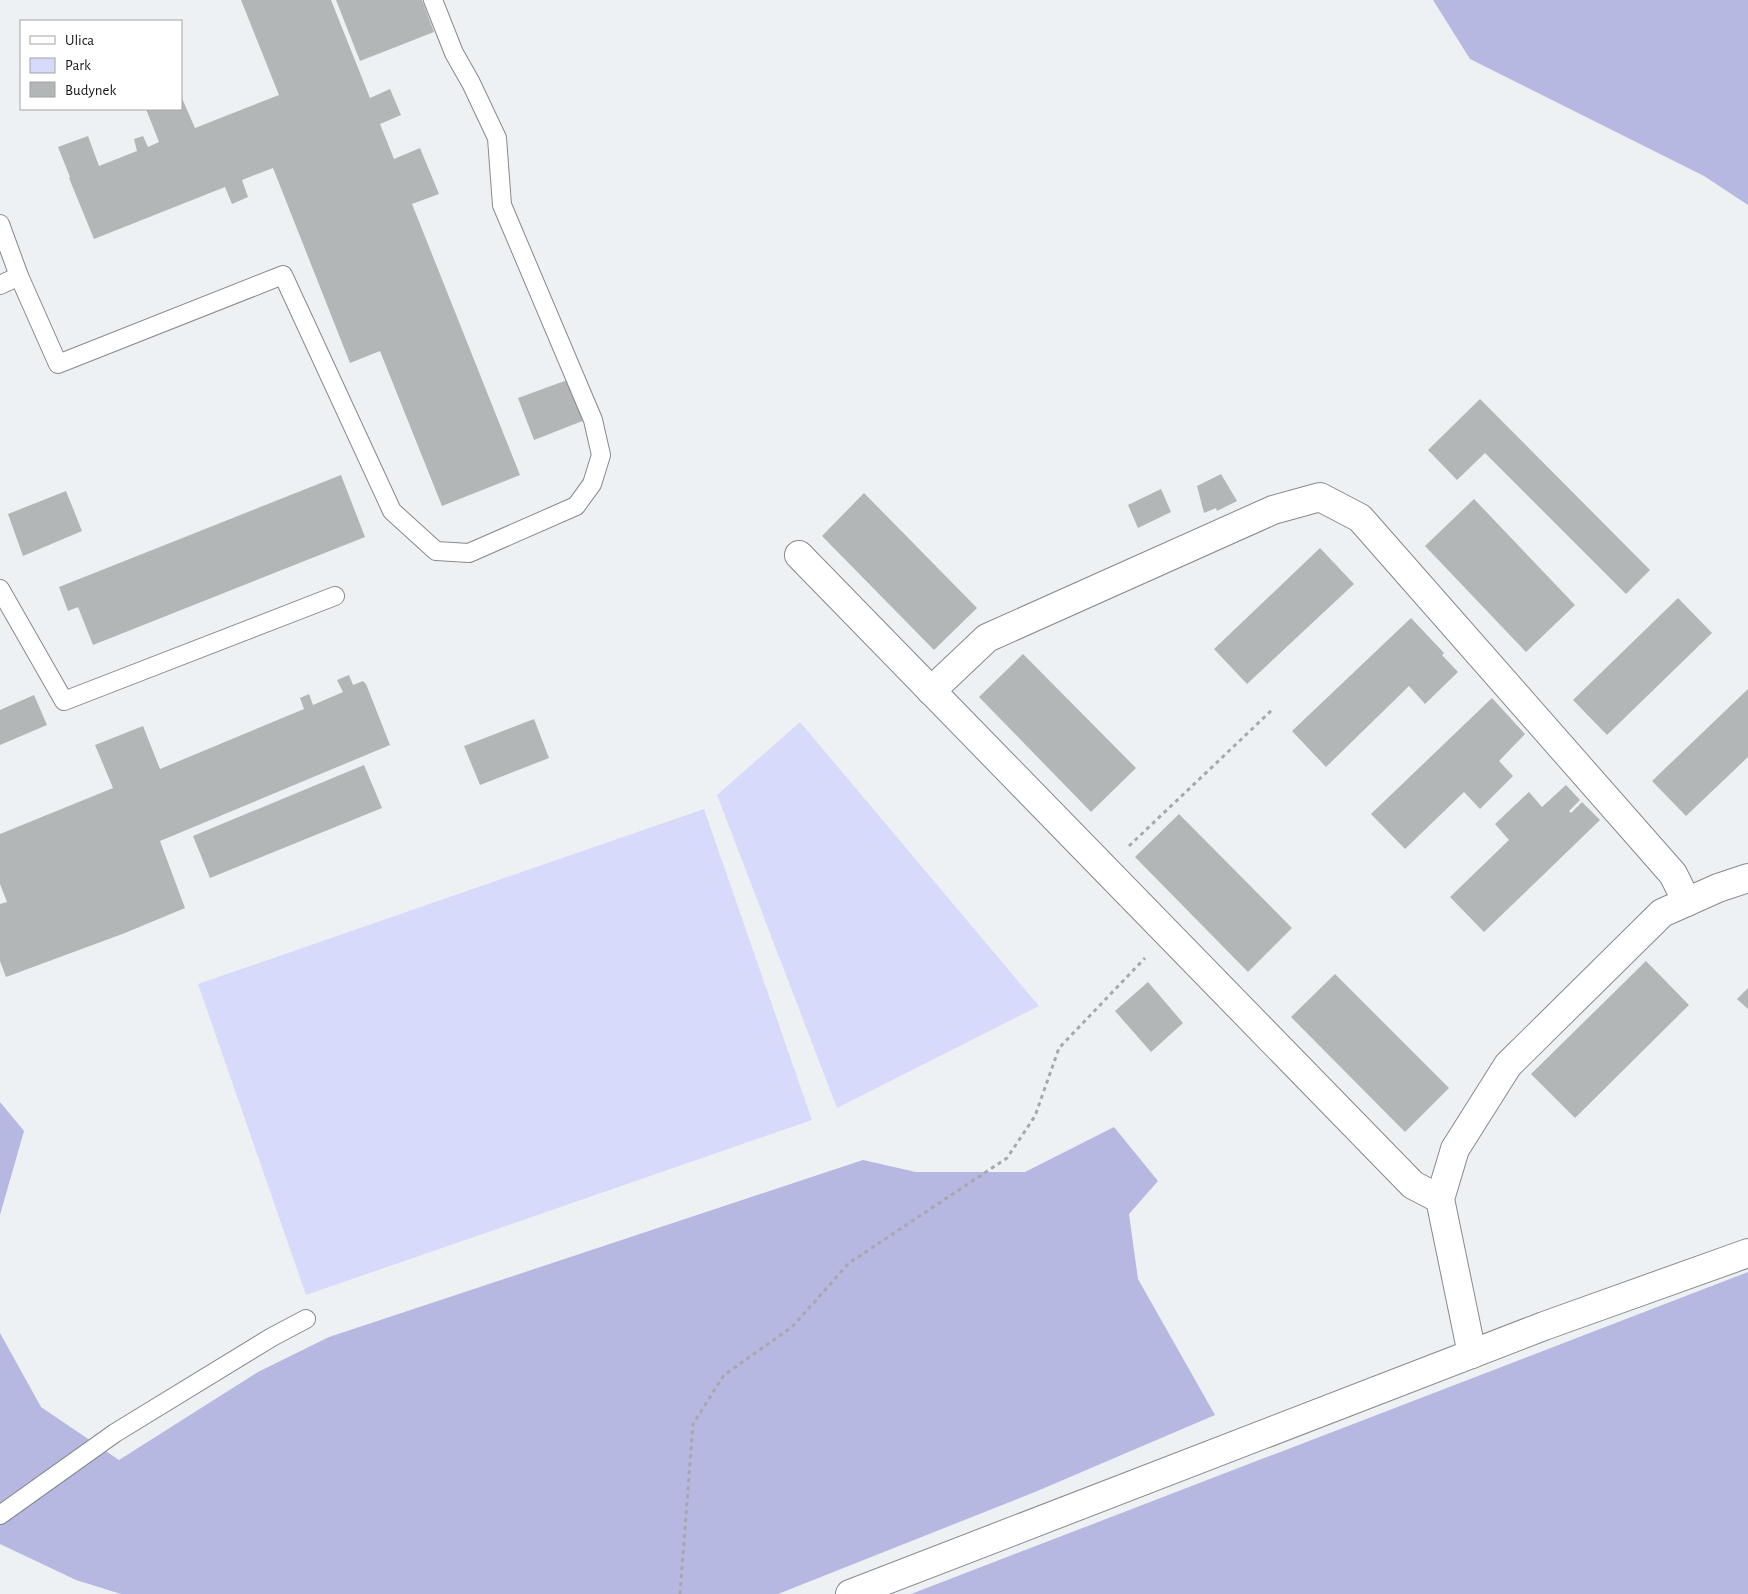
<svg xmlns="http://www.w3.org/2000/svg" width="1748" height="1594" viewBox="0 0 1748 1594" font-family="'Alegreya Sans',sans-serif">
  <rect width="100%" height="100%" fill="#eef1f3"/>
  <g fill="#d8dafb">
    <polygon points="800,722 1039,1006 837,1108 717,795"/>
    <polygon points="704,809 812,1120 306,1295 198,984"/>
  </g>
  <g fill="#b6b8e2">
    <polygon points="1433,0 1748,0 1748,205 1704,176 1470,59"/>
    <polygon points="0,1102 24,1131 0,1215"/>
    <polygon points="1114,1127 1158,1181 1129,1214 1138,1279 1215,1415 1035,1492 778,1594 121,1594 76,1580 0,1544 0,1333 41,1407 119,1460 258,1372 329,1337 863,1160 916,1172 1025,1172"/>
    <polygon points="1748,1272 1748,1594 911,1594"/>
  </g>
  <g fill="#b2b6b7">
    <polygon points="241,0 331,0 370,98 390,89 401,115 380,124 394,159 420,148 439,194 412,204 520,475 442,506 380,351 350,363 273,168 242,180 248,197 232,204 225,187 94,239 69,178 70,177 58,147 88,136 99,166 137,151 134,139 143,136 148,147 159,142 146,109 181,109 181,96 195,128 279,95"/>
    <polygon points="336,0 422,0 434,32 360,61"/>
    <polygon points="570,379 585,420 534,440 518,398"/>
    <polygon points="1480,399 1650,570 1626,594 1485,453 1457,480 1428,450"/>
    <polygon points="1221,474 1237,501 1217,511 1216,508 1204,513 1197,486"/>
    <polygon points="341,475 365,537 93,645 78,607 68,611 59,587"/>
    <polygon points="1161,489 1171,512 1138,528 1128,505"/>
    <polygon points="66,491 82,531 23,556 8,514"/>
    <polygon points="864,493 977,608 934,650 822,536"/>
    <polygon points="1474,499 1575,605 1526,652 1425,546"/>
    <polygon points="1320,548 1354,584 1247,684 1214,649"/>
    <polygon points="1678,598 1712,633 1607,735 1573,700"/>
    <polygon points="1411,618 1444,653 1442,655 1458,672 1425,704 1409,686 1326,767 1292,731"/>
    <polygon points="1023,654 1136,768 1091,812 979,697"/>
    <polygon points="349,675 353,685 363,681 366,684 390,745 160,841 185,908 125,933 6,977 0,961 0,904 7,902 0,884 0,834 113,788 95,745 143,726 160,769 304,709 300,698 309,694 313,705 343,692 337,680"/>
    <polygon points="1748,689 1748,757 1686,816 1652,781"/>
    <polygon points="34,695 47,725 0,745 0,710"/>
    <polygon points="1492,698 1525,734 1499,761 1513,776 1480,809 1464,792 1405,849 1371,814"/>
    <polygon points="534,719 549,758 480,785 464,746"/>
    <polygon points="364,765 382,808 210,878 193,836"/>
    <polygon points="1566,785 1580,800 1569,811 1571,813 1582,802 1600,820 1484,932 1450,897 1509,840 1495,824 1529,792 1542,807"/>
    <polygon points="1179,814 1292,928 1248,972 1135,857"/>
    <polygon points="1646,961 1689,1005 1575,1118 1531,1074"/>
    <polygon points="1335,974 1449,1088 1405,1132 1291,1017"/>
    <polygon points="1148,982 1183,1023 1151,1052 1115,1011"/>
    <polygon points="1748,988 1748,1009 1737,999"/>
  </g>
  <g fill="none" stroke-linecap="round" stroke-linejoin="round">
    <g stroke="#87898c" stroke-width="20">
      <g id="service">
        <polyline points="0,224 19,276 0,285"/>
        <polyline points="19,276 58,364 283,275 392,511 436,551 469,553 576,506 592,484 601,455 593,420 502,205 497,138 471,83 454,53 433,0"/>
        <polyline points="0,589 64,701 335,596"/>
        <polyline points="0,1515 115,1433 272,1337 306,1319"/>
      </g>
    </g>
    <g stroke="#87898c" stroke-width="30">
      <g id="minor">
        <polyline points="799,555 1413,1185 1440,1199"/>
        <polyline points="931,691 987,638 1273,510 1320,497 1360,518 1673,874 1687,902"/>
        <polyline points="1472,1354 1440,1199 1455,1149 1508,1065 1662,913 1718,888 1748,878"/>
        <polyline points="850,1594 1544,1326 1748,1253"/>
      </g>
    </g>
    <g stroke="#a6a9aa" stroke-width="3" stroke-dasharray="4 4" stroke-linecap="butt">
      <polyline points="1129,846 1272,710"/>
      <polyline points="680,1594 693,1424 724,1375 792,1327 849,1263 1007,1158 1035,1116 1059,1048 1145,958"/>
    </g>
    <use href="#service" stroke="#fff" stroke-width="18"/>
    <use href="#minor" stroke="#fff" stroke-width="28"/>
  </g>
  <rect x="20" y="20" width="162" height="90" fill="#ffffff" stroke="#a2a3a3"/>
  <rect x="30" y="36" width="25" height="8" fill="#ffffff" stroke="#a2a3a3"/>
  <text x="65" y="45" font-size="15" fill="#171819">Ulica</text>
  <rect x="30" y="58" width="25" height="15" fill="#d8dafb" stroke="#a2a3a3"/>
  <text x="65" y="70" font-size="15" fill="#171819">Park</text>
  <rect x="30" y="82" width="25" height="15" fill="#b2b6b7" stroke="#a2a3a3"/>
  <text x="65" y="95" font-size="15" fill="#171819">Budynek</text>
</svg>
